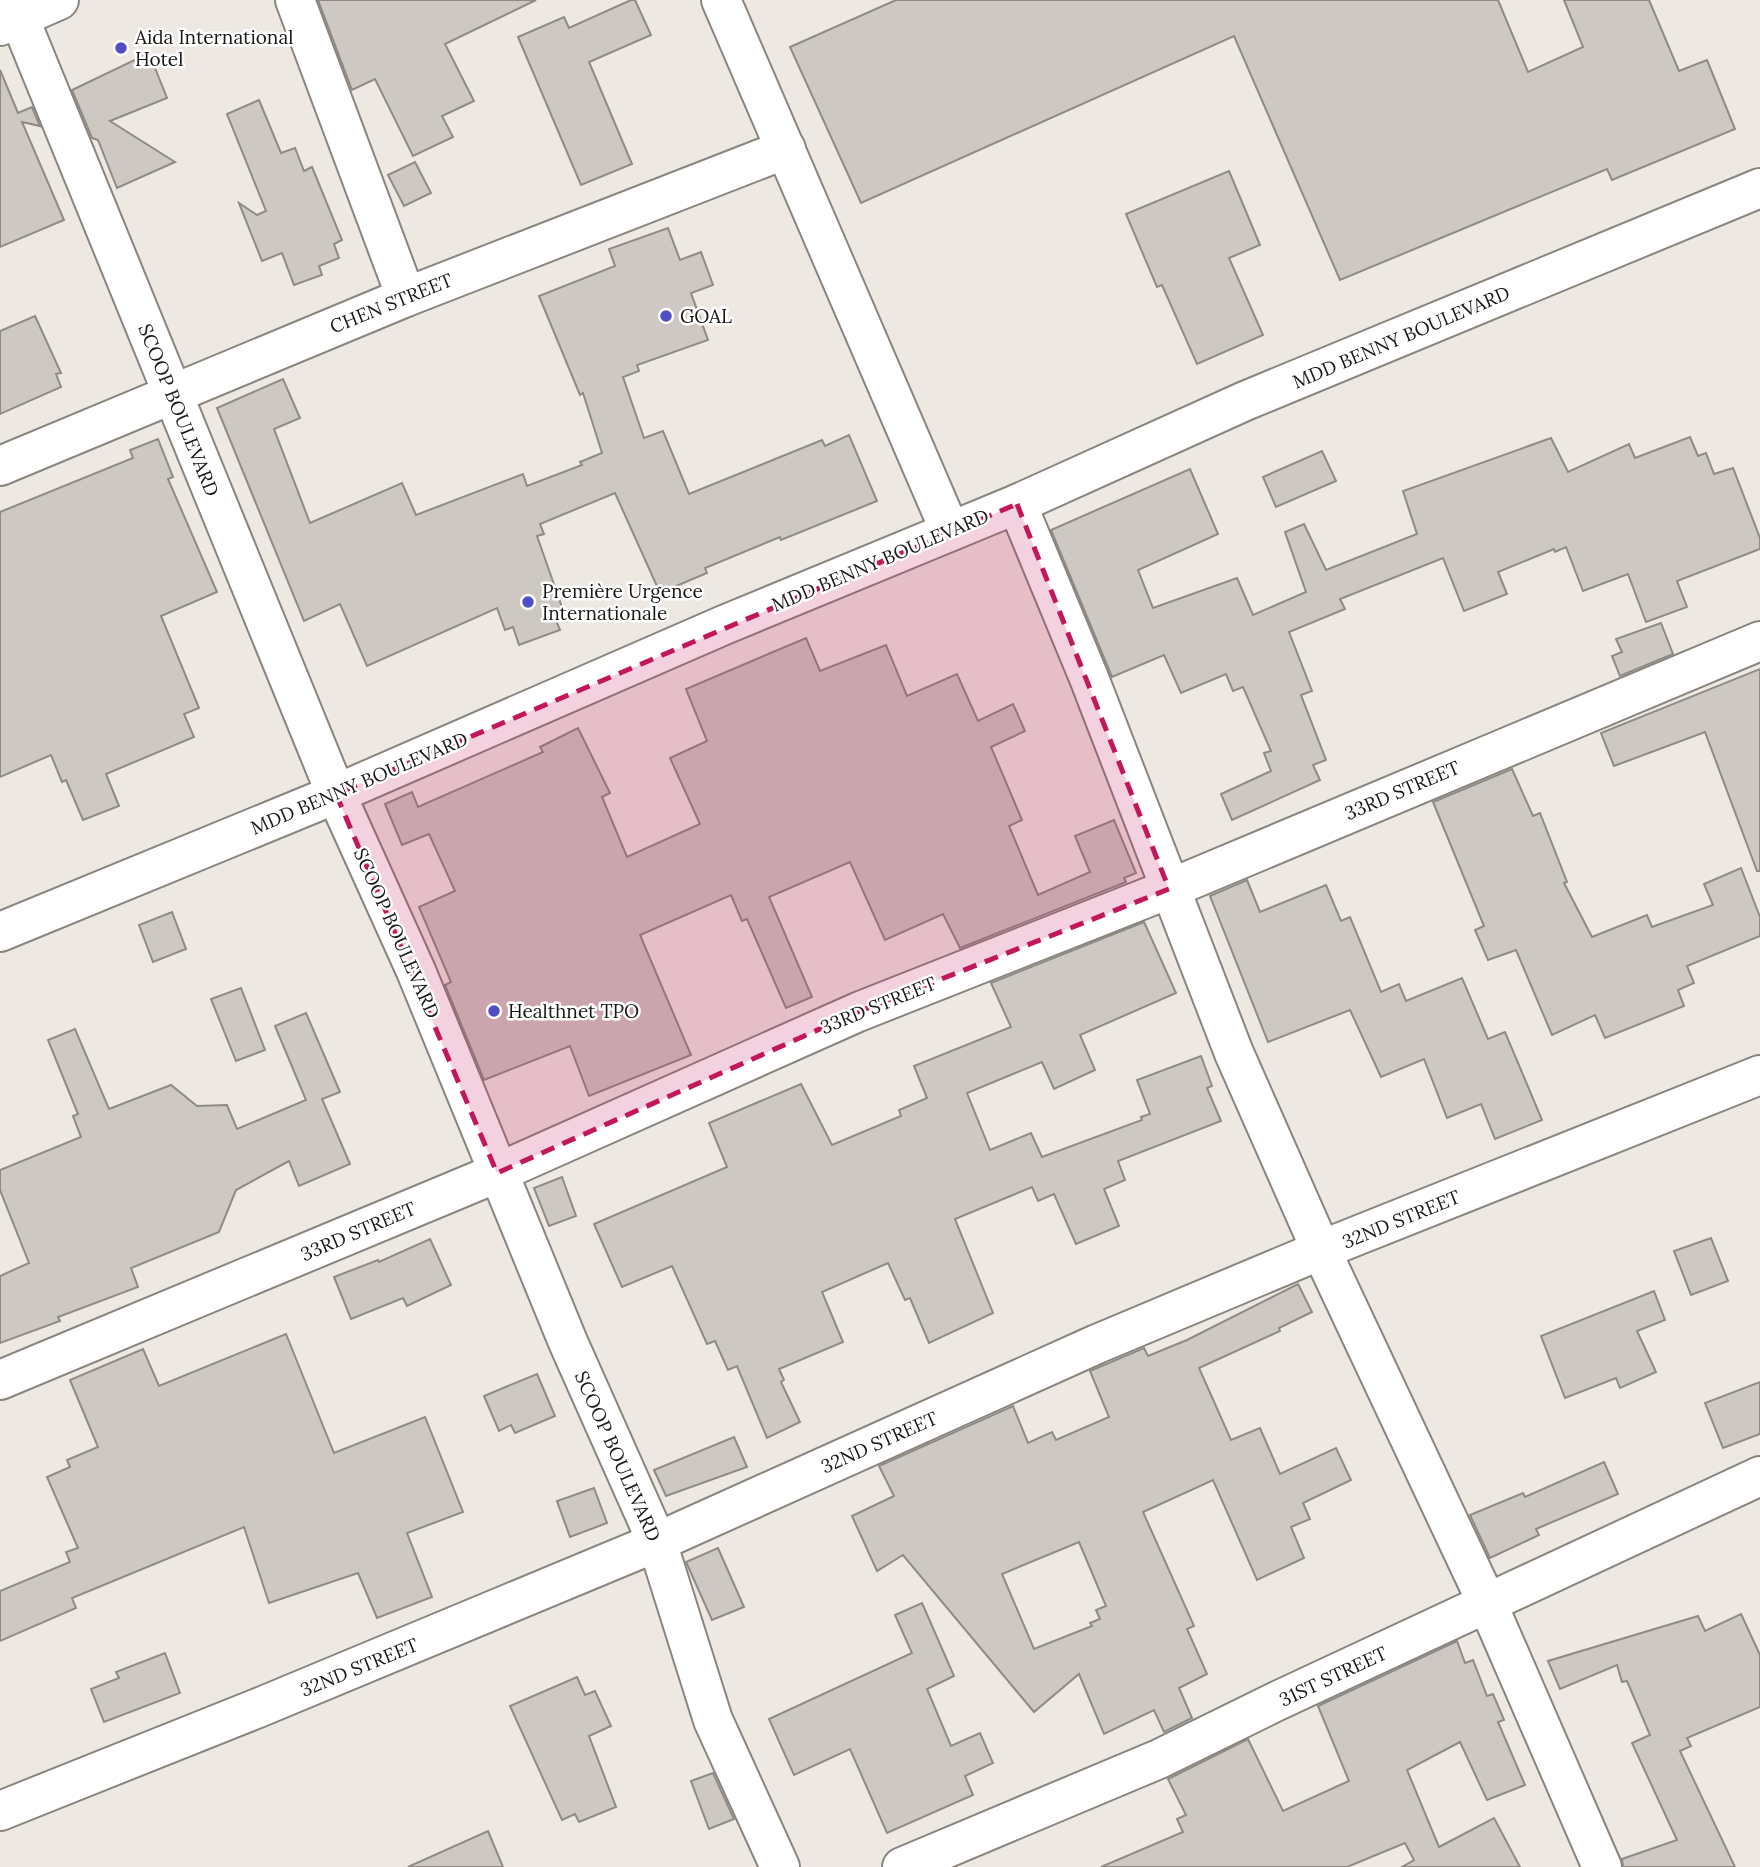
<svg xmlns="http://www.w3.org/2000/svg" width="1760" height="1867" viewBox="0 0 1760 1867" font-family="Lora,serif">
  <rect width="100%" height="100%" fill="#eee8e3"/>
  <g fill="#cec8c3" stroke="#8f8a85" stroke-width="2" fill-rule="evenodd">
    <polygon points="318,0 536,0 445,44 474,101 442,116 453,137 413,156 375,79 352,90"/>
    <polygon points="631,0 635,0 651,35 589,62 632,164 581,185 518,37 564,17 569,28"/>
    <polygon points="896,0 1498,0 1528,72 1583,47 1564,0 1649,0 1679,71 1707,60 1735,129 1612,180 1607,169 1340,280 1234,36 861,203 790,47"/>
    <polygon points="149,53 167,98 110,121 175,162 117,188 98,140 92,138 72,90"/>
    <polygon points="0,70 18,113 32,107 40,126 22,122 64,220 0,247"/>
    <polygon points="259,100 281,153 295,148 304,171 312,167 342,240 334,244 339,258 319,266 322,275 294,285 282,253 262,261 239,203 257,215 266,211 227,114"/>
    <polygon points="415,162 431,193 404,206 388,175"/>
    <polygon points="1229,171 1260,245 1229,258 1263,335 1197,364 1162,285 1157,287 1126,214"/>
    <polygon points="668,228 680,260 701,252 713,285 691,293 708,340 637,365 639,371 623,377 644,438 663,431 689,494 822,440 825,446 849,435 877,501 781,540 780,537 705,568 707,573 660,593 615,493 540,524 544,534 537,536 563,610 553,613 560,630 519,645 513,627 505,630 497,608 367,666 340,604 304,621 217,408 283,379 300,418 274,429 310,523 402,483 416,515 523,474 527,486 582,465 580,462 602,453 583,393 580,395 539,296 615,266 609,249"/>
    <polygon points="35,316 61,373 56,374 61,387 0,414 0,331"/>
    <polygon points="1690,437 1698,456 1706,453 1714,474 1733,468 1760,538 1760,549 1677,581 1687,607 1646,622 1628,574 1583,591 1566,547 1555,552 1554,549 1498,572 1507,594 1464,611 1443,558 1340,599 1345,609 1289,632 1312,691 1301,695 1326,760 1313,765 1320,780 1232,820 1221,794 1271,771 1264,753 1271,751 1243,687 1233,691 1226,674 1181,693 1164,655 1112,677 1051,530 1190,469 1218,534 1138,570 1153,608 1237,578 1253,615 1306,592 1285,532 1304,524 1326,570 1417,534 1403,491 1551,438 1568,472 1629,444 1635,458"/>
    <polygon points="158,439 173,477 168,479 217,592 161,616 199,708 184,714 194,737 106,774 119,806 83,820 66,780 62,782 51,755 0,777 0,512 133,458 130,450"/>
    <polygon points="1322,451 1336,481 1276,507 1263,477"/>
    <polygon points="1661,623 1673,654 1620,676 1612,656 1622,652 1616,639"/>
    <polygon points="806,638 820,671 886,645 907,696 957,674 978,721 1013,704 1025,731 991,747 1022,820 1009,826 1038,895 1090,872 1075,836 1114,820 1136,873 1124,878 1126,882 960,948 943,914 885,940 850,862 769,897 812,997 786,1008 747,919 742,921 731,895 640,935 691,1055 589,1096 570,1046 484,1080 445,985 451,982 419,907 455,891 429,834 402,845 385,804 412,792 418,807 543,752 540,747 578,728 610,793 602,797 627,857 700,824 670,758 707,741 686,689"/>
    <polygon points="1760,669 1760,871 1757,871 1705,732 1614,766 1601,733"/>
    <polygon points="1512,769 1533,816 1540,813 1567,882 1564,883 1592,937 1647,915 1652,927 1713,905 1704,884 1741,868 1760,917 1760,936 1687,966 1694,983 1678,990 1684,1006 1605,1038 1595,1015 1552,1035 1516,950 1488,960 1475,930 1484,926 1433,802"/>
    <polygon points="1247,880 1260,912 1326,885 1341,921 1350,917 1381,992 1399,984 1406,1001 1462,978 1488,1039 1505,1032 1542,1120 1495,1139 1481,1104 1447,1118 1424,1059 1381,1077 1350,1010 1268,1042 1210,896"/>
    <polygon points="172,912 186,949 153,962 139,925"/>
    <polygon points="1144,922 1176,993 1080,1035 1095,1070 1054,1089 1042,1062 967,1093 990,1150 1031,1133 1042,1157 1142,1120 1141,1117 1150,1114 1137,1080 1201,1056 1212,1086 1207,1088 1221,1121 1118,1161 1125,1180 1104,1189 1119,1226 1076,1244 1054,1194 1038,1201 1032,1187 955,1219 993,1313 929,1343 910,1298 905,1300 888,1263 822,1292 843,1342 779,1369 784,1380 781,1382 800,1422 767,1438 737,1366 728,1370 715,1341 707,1344 672,1266 622,1287 594,1224 727,1167 709,1123 801,1084 832,1145 901,1116 899,1110 927,1098 914,1066 1011,1027 991,983"/>
    <polygon points="241,988 265,1050 236,1061 211,999"/>
    <polygon points="306,1013 340,1092 322,1099 350,1164 299,1186 289,1161 236,1190 219,1232 131,1268 138,1287 58,1317 60,1321 0,1343 0,1276 29,1263 0,1190 0,1170 81,1137 73,1116 78,1114 48,1040 75,1029 109,1109 171,1085 197,1106 227,1105 237,1129 306,1100 275,1026"/>
    <polygon points="562,1177 576,1216 549,1226 534,1188"/>
    <polygon points="1711,1238 1728,1281 1691,1295 1674,1251"/>
    <polygon points="430,1239 451,1285 407,1306 403,1298 351,1319 334,1277 378,1260 379,1262"/>
    <path d="M 1298,1284 L 1312,1312 L 1279,1328 L 1280,1331 L 1199,1368 L 1231,1440 L 1260,1428 L 1280,1474 L 1336,1448 L 1351,1480 L 1303,1503 L 1310,1519 L 1291,1527 L 1304,1558 L 1257,1580 L 1213,1480 L 1143,1512 L 1194,1626 L 1187,1629 L 1207,1674 L 1179,1688 L 1192,1718 L 1164,1732 L 1154,1710 L 1104,1734 L 1079,1674 L 1034,1712 L 903,1555 L 877,1571 L 852,1516 L 894,1496 L 879,1466 L 1013,1406 L 1028,1443 L 1052,1432 L 1056,1440 L 1109,1417 L 1090,1371 L 1144,1348 L 1148,1356 L 1187,1340 ZM 1079,1542 L 1106,1606 L 1096,1610 L 1100,1619 L 1090,1623 L 1092,1626 L 1034,1649 L 1002,1574 Z"/>
    <polygon points="1654,1291 1665,1320 1637,1331 1656,1372 1620,1388 1616,1378 1565,1398 1541,1336"/>
    <polygon points="286,1334 334,1453 425,1417 463,1512 407,1533 432,1597 377,1618 358,1573 269,1603 244,1527 72,1598 76,1608 0,1641 0,1591 70,1562 66,1552 78,1548 47,1477 70,1467 67,1460 98,1447 70,1380 143,1349 159,1386"/>
    <polygon points="537,1374 555,1416 515,1433 511,1425 499,1431 484,1396"/>
    <polygon points="1760,1382 1760,1434 1723,1448 1705,1403"/>
    <polygon points="734,1437 747,1467 666,1496 654,1470"/>
    <polygon points="1604,1462 1618,1494 1536,1529 1539,1535 1490,1558 1470,1515 1523,1493 1525,1497"/>
    <polygon points="594,1488 607,1523 570,1537 557,1501"/>
    <polygon points="718,1548 744,1607 712,1620 686,1562"/>
    <polygon points="922,1603 954,1676 927,1689 951,1746 980,1733 993,1763 965,1776 973,1795 887,1833 850,1749 794,1775 769,1719 912,1653 895,1615"/>
    <polygon points="1741,1614 1760,1655 1760,1707 1687,1738 1691,1746 1680,1751 1735,1867 1623,1867 1622,1859 1677,1840 1632,1743 1650,1735 1627,1681 1622,1682 1617,1665 1560,1689 1548,1661 1698,1616 1705,1631"/>
    <polygon points="1457,1641 1465,1663 1473,1660 1487,1696 1493,1694 1504,1720 1498,1722 1525,1785 1487,1800 1460,1742 1407,1770 1439,1847 1494,1818 1520,1867 1402,1867 1414,1860 1405,1843 1347,1867 1101,1867 1183,1832 1177,1819 1186,1815 1168,1779 1248,1739 1283,1811 1349,1781 1318,1706"/>
    <polygon points="165,1653 180,1693 104,1722 91,1689 119,1678 116,1672"/>
    <polygon points="577,1677 585,1695 595,1691 611,1726 589,1736 616,1807 579,1822 575,1814 562,1820 510,1706"/>
    <polygon points="713,1773 734,1819 709,1829 691,1781"/>
    <polygon points="488,1831 503,1867 408,1867"/>
  </g>
  <g fill="none" stroke-linecap="round" stroke-linejoin="round">
    <g stroke="#89847e" stroke-width="42">
      <g id="minor">
        <polyline points="12,0 336,794 416,971 568,1342 657,1542 713,1720 780,1867"/>
        <polyline points="295,0 406,297"/>
        <polyline points="721,0 950,531"/>
        <polyline points="0,26 59,0"/>
        <polyline points="0,466 406,297 786,149"/>
        <polyline points="1017,504 1089,678 1234,1053 1321,1250 1488,1605 1602,1867"/>
        <polyline points="0,932 336,794 724,625 1017,504 1245,401 1760,188"/>
        <polyline points="0,1380 497,1173 858,1012 1169,889 1760,641"/>
        <polyline points="0,1811 258,1708 657,1542 1097,1344 1321,1250 1760,1075"/>
        <polyline points="902,1867 1159,1759 1275,1702 1760,1476"/>
      </g>
    </g>
    <use href="#minor" stroke="#fff" stroke-width="38"/>
  </g>
  <path fill="#c2185b" fill-opacity="0.2" stroke="#c2185b" stroke-width="5" stroke-dasharray="14 9" stroke-linejoin="round" d="M 1017,504 L 1169,889 L 858,1012 L 497,1173 L 336,794 Z"/>
  <g fill="#4f4ec5" stroke="#fff" stroke-width="2.5">
    <circle cx="121" cy="48" r="7"/>
    <circle cx="666" cy="316" r="7"/>
    <circle cx="528" cy="602" r="7"/>
    <circle cx="494" cy="1011" r="7"/>
  </g>
  <g text-anchor="middle" stroke-width="5" stroke-linejoin="round" paint-order="stroke">
    <g font-size="19" fill="#1a1816" stroke="#fff" text-anchor="start">
      <text x="135" y="44">Aida International<tspan x="135" dy="22">Hotel</tspan></text>
      <text x="680" y="323">GOAL</text>
      <text x="542" y="598">Première Urgence<tspan x="542" dy="22">Internationale</tspan></text>
      <text x="508" y="1018">Healthnet TPO</text>
    </g>
    <g font-size="19" fill="#1a1816" stroke="#fff">
      <text transform="translate(391 303) rotate(-22)" y="7">CHEN STREET</text>
      <text transform="translate(1401 337) rotate(-23)" y="7">MDD BENNY BOULEVARD</text>
      <text transform="translate(179 410) rotate(68)" y="7">SCOOP BOULEVARD</text>
      <text transform="translate(880 560) rotate(-23)" y="7">MDD BENNY BOULEVARD</text>
      <text transform="translate(359 783) rotate(-23)" y="7">MDD BENNY BOULEVARD</text>
      <text transform="translate(1402 790) rotate(-23)" y="7">33RD STREET</text>
      <text transform="translate(397 933) rotate(66)" y="7">SCOOP BOULEVARD</text>
      <text transform="translate(878 1005) rotate(-22)" y="7">33RD STREET</text>
      <text transform="translate(1401 1219) rotate(-22)" y="7">32ND STREET</text>
      <text transform="translate(358 1231) rotate(-23)" y="7">33RD STREET</text>
      <text transform="translate(879 1442) rotate(-24)" y="7">32ND STREET</text>
      <text transform="translate(618 1456) rotate(66)" y="7">SCOOP BOULEVARD</text>
      <text transform="translate(359 1667) rotate(-22)" y="7">32ND STREET</text>
      <text transform="translate(1333 1676) rotate(-25)" y="7">31ST STREET</text>
    </g>
  </g>
</svg>
